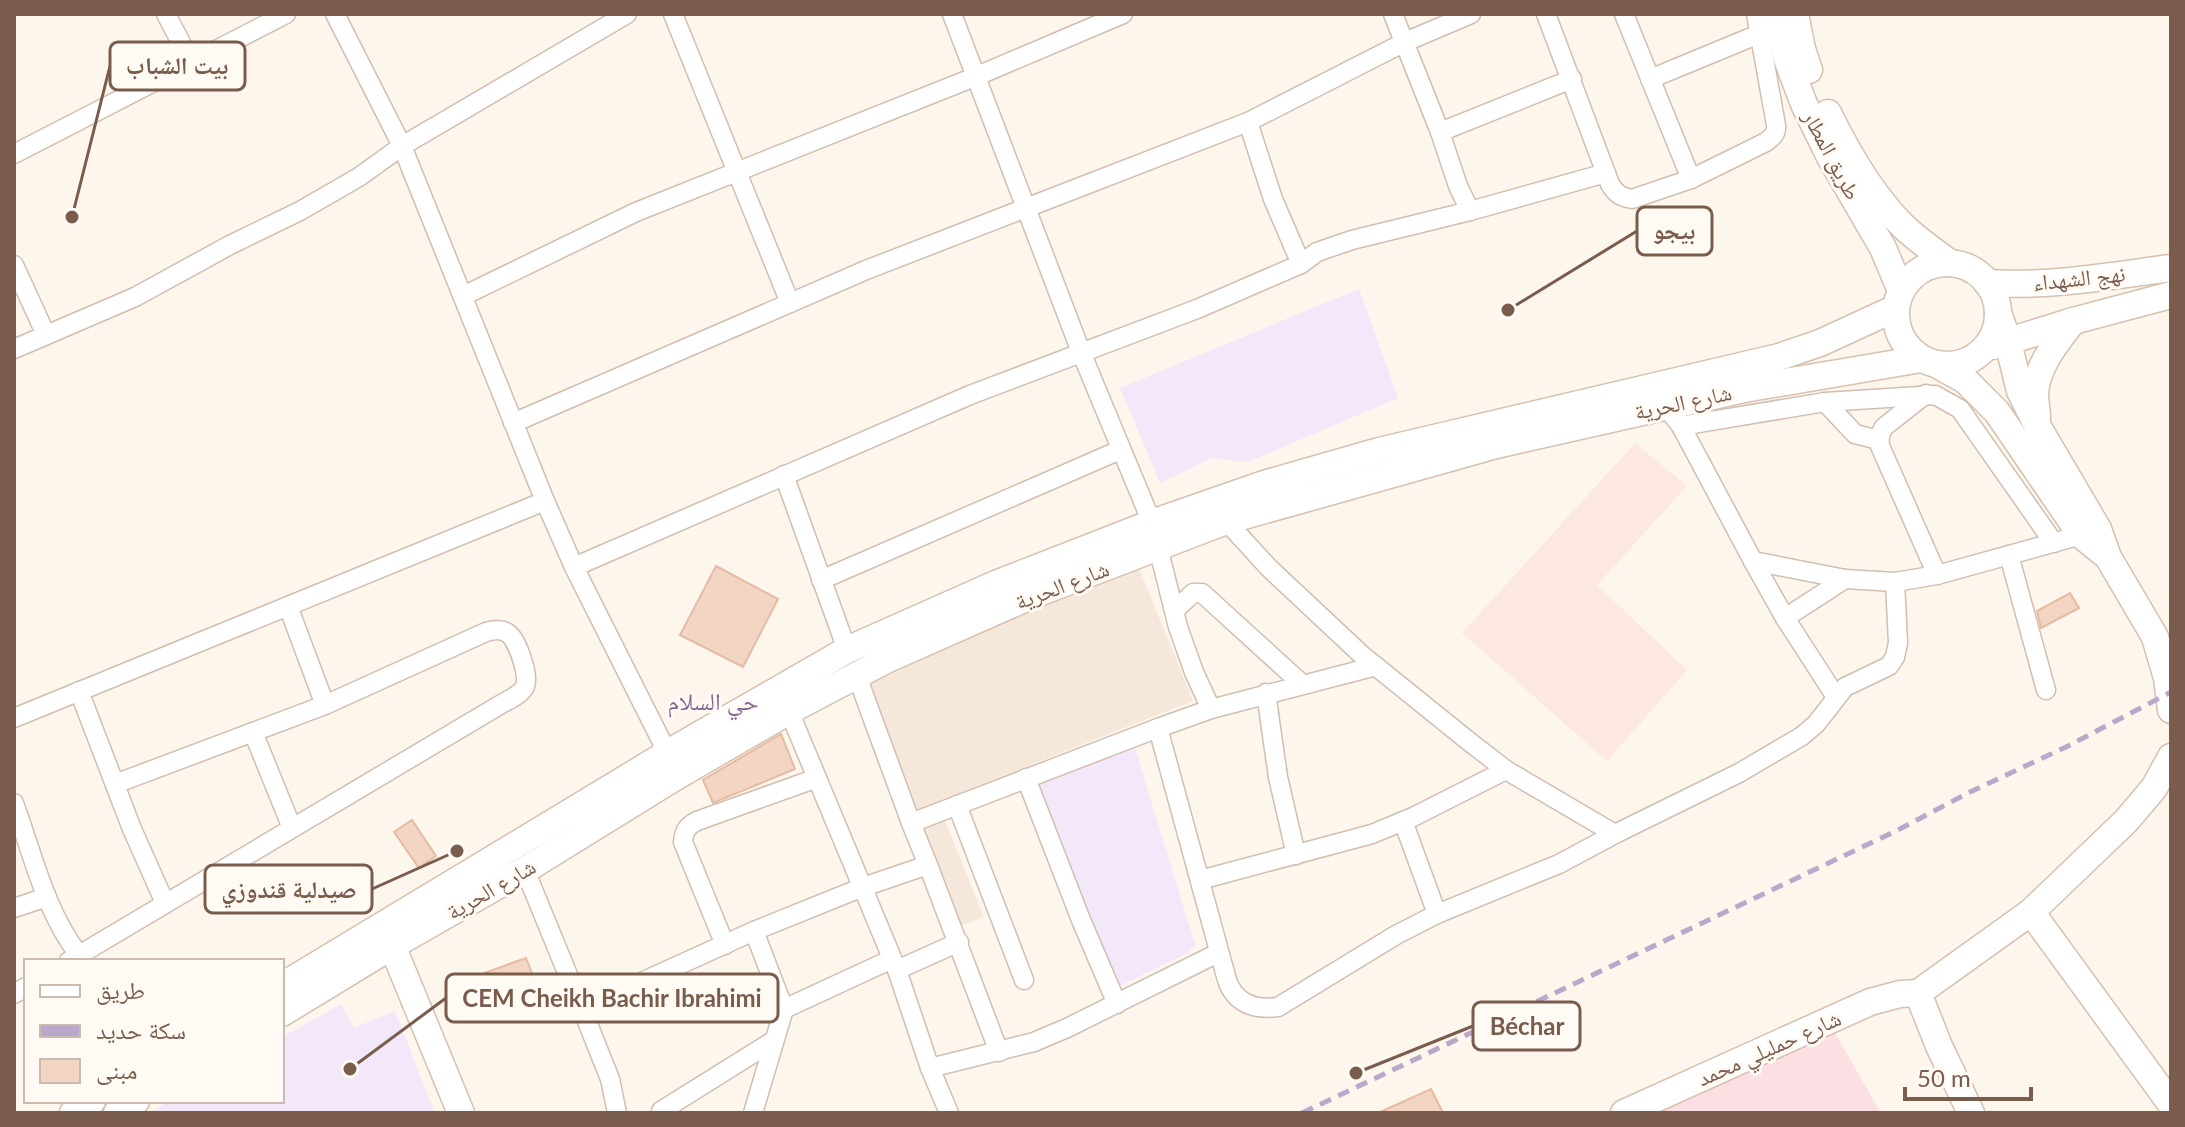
<svg xmlns="http://www.w3.org/2000/svg" width="2185" height="1127" viewBox="0 0 2185 1127" font-family="Lato,'Noto Naskh Arabic',sans-serif">
  <rect width="100%" height="100%" fill="#fdf6ec"/>
  <g fill="#f5e8da">
    <polygon points="1139,568 1193,701 908,813 869,686 871,674 1116,571"/>
    <polygon points="941,811 984,917 948,930 907,825"/>
  </g>
  <polygon fill="#fde8e0" points="1635,443 1687,486 1597,585 1687,670 1607,761 1462,633"/>
  <g fill="#f3e8fa">
    <polygon points="1359,289 1398,398 1248,462 1212,458 1160,483 1120,388"/>
    <polygon points="1132,738 1195,945 1188,953 1107,992 1100,984 1017,782"/>
    <polygon points="341,1004 354,1028 395,1011 435,1113 149,1113 170,1101 282,1101 282,1037"/>
  </g>
  <polygon fill="#fbdfe3" points="1831,1026 1881,1113 1639,1113"/>
  <g fill="#f3d5c3" stroke="#e6bba3" stroke-width="2">
    <polygon points="716,566 778,599 743,667 680,635"/>
    <polygon points="2070,593 2079,608 2041,628 2037,611"/>
    <polygon points="781,734 795,769 713,803 703,780"/>
    <polygon points="412,820 436,856 419,868 394,832"/>
    <polygon points="526,958 535,981 493,998 484,973"/>
    <polygon points="1431,1089 1443,1113 1378,1113"/>
  </g>
  <g fill="none" stroke-linecap="round" stroke-linejoin="round">
    <g stroke="#d1beb0" stroke-width="21">
      <g id="street">
        <polyline points="166,14 192,64"/>
        <polyline points="627,14 402,146 545,501 574,567 672,762"/>
        <polyline points="673,14 790,303"/>
        <polyline points="952,14 1081,352 1152,523 1178,627 1194,672 1211,709 1376,666"/>
        <polyline points="1393,14 1440,132 1458,186 1470,211"/>
        <path d="M 1546,14 L 1610,184 C 1616,194 1621,197 1632,199 L 1691,179 L 1766,142 C 1772,137 1777,134 1776,125 L 1756,14"/>
        <polyline points="1624,14 1691,179"/>
        <polyline points="1650,79 1759,34"/>
        <polyline points="1248,122 1273,199 1301,264"/>
        <polyline points="1440,132 1572,79"/>
        <polyline points="14,154 286,14"/>
        <polyline points="14,265 46,335"/>
        <polyline points="463,296 636,212 977,76 1123,14"/>
        <polyline points="14,349 135,297 230,245 300,211 359,177 402,146 335,14"/>
        <path d="M 1926,394 L 1884,427 C 1880,434 1879,438 1880,446 L 1937,575"/>
        <polyline points="1825,402 1855,434 1879,440"/>
        <polyline points="1665,406 1681,426 1753,561 1845,579 1895,582 1937,575 2081,535"/>
        <polyline points="513,423 866,270 1248,122 1405,42 1471,14"/>
        <polyline points="1681,426 1825,402 1935,395 1960,409 2054,543"/>
        <polyline points="784,475 847,650"/>
        <polyline points="1226,521 1269,568 1363,656 1471,743 1506,770 1615,834 1739,773 1802,736 1816,724 1845,687 1889,666 1895,657 1898,643 1895,582"/>
        <polyline points="2009,555 2046,690"/>
        <polyline points="1753,561 1785,618 1836,697"/>
        <polyline points="574,567 970,395 1197,309 1301,264 1317,252 1352,240 1470,211 1606,173"/>
        <polyline points="821,580 1120,450"/>
        <polyline points="1174,611 1193,593 1202,593 1302,684"/>
        <polyline points="1785,618 1845,579"/>
        <polyline points="857,676 911,823 1158,728"/>
        <polyline points="79,691 132,829 165,903"/>
        <polyline points="1266,693 1278,777 1296,855"/>
        <path d="M 1211,709 L 1158,728 L 1227,980 C 1235,1004 1255,1010 1278,1007 L 1396,935 L 1437,914 L 1559,864 L 1615,834"/>
        <polyline points="789,711 897,970 930,1068 1034,1042 1067,1028 1218,953"/>
        <polyline points="14,718 545,501"/>
        <polyline points="253,732 292,828"/>
        <polyline points="1026,778 1081,920 1117,1004"/>
        <polyline points="115,784 325,705 288,606"/>
        <path d="M 14,803 C 33,855 45,911 79,955"/>
        <polyline points="957,805 1024,980"/>
        <polyline points="1403,821 1437,914"/>
        <polyline points="928,865 999,1052"/>
        <polyline points="525,870 582,1009 754,931 863,887 928,865 911,823"/>
        <polyline points="1200,880 1372,834 1413,817 1506,770"/>
        <polyline points="14,908 47,897"/>
        <polyline points="754,931 784,1009 892,959"/>
        <path d="M 725,945 L 683,842 C 684,831 687,826 697,821 L 817,778"/>
        <path d="M 69,961 L 498,706 C 506,701 519,696 524,688 C 531,679 518,643 510,635 C 503,628 495,630 486,632 L 325,705"/>
        <polyline points="897,970 959,942"/>
        <polyline points="14,994 26,987"/>
        <polyline points="582,1009 610,1079 617,1113"/>
        <polyline points="930,1068 949,1113"/>
        <polyline points="663,1113 661,1111 773,1041"/>
        <polyline points="753,1113 784,1009"/>
      </g>
    </g>
    <g stroke="#d6c0b0" stroke-width="29">
      <g id="secondary">
        <polyline points="1776,14 1787,59 1804,104 1830,157 1883,248 1901,291"/>
        <polyline points="1795,14 1802,49 1809,70"/>
        <path d="M 1828,113 C 1848,154 1872,196 1905,228 C 1919,241 1935,252 1950,263"/>
        <circle cx="1947" cy="314" r="51"/>
        <path d="M 1987,283 C 2049,287 2110,276 2171,268"/>
        <polyline points="1998,312 2008,342 2020,391 2038,427 2098,529 2108,557 2155,637 2167,678 2171,710"/>
        <polyline points="1993,346 2073,321 2171,295"/>
        <polyline points="1936,364 1965,380 1997,412 2081,535 2103,553"/>
        <path d="M 2037,419 C 2037,411 2035,402 2035,393 C 2037,365 2057,342 2073,321"/>
        <polyline points="2031,912 2171,1104"/>
        <polyline points="386,931 461,1113"/>
        <polyline points="282,986 668,753 847,650 998,583 1152,523 1264,484 1379,451 1779,357 1820,343 1896,308"/>
        <polyline points="282,1013 392,946 525,870 677,776 789,711 888,659 1033,595 1226,521 1496,445 1744,389 1921,359"/>
        <polyline points="73,1113 92,1101"/>
        <polyline points="117,1113 136,1101"/>
        <polyline points="1624,1113 1870,1002 1900,994 1918,993"/>
        <polyline points="1971,1113 1939,1046 1918,993 2031,912 2126,821 2154,788 2171,757"/>
      </g>
    </g>
    <use href="#street" stroke="#fff" stroke-width="18"/>
    <use href="#secondary" stroke="#fff" stroke-width="26"/>
    <polyline stroke="#b9a8c9" stroke-width="5" stroke-dasharray="12 8" stroke-linecap="butt" points="1302,1113 1896,831 1970,792 2068,746 2171,692"/>
  </g>
  <g text-anchor="middle" stroke-width="6" stroke-linejoin="round" paint-order="stroke">
    <g font-size="22" fill="#7a5c4d" stroke="#fffaf3">
      <text transform="translate(1832 155) rotate(62)" y="8">طريق المطار</text>
      <text transform="translate(2079 278) rotate(-6)" y="8">نهج الشهداء</text>
      <text transform="translate(1683 402) rotate(-12)" y="8">شارع الحرية</text>
      <text transform="translate(1062 585) rotate(-21)" y="8">شارع الحرية</text>
      <text transform="translate(491 889) rotate(-30)" y="8">شارع الحرية</text>
      <text transform="translate(1769 1048) rotate(-24)" y="8">شارع حمليلي محمد</text>
    </g>
    <g font-size="24" fill="#846695" stroke="#fffaf3">
      <text x="713" y="710">حي السلام</text>
    </g>
  </g>
  <path fill="none" stroke="#7a5c4d" stroke-width="3" d="M72 217L110 66M1508 310L1637 231M457 851L372 889M350 1069L446 998M1356 1073L1473 1026"/>
  <g fill="#7a5c4d" stroke="#fffaf3" stroke-width="3">
    <circle cx="72" cy="217" r="8"/>
    <circle cx="1508" cy="310" r="8"/>
    <circle cx="457" cy="851" r="8"/>
    <circle cx="350" cy="1069" r="8"/>
    <circle cx="1356" cy="1073" r="8"/>
  </g>
  <g fill="#fffaf3" stroke="#7a5c4d" stroke-width="3">
    <rect x="110" y="42" width="135" height="48" rx="8"/>
    <rect x="1637" y="207" width="75" height="48" rx="8"/>
    <rect x="205" y="865" width="167" height="48" rx="8"/>
    <rect x="446" y="974" width="332" height="48" rx="8"/>
    <rect x="1473" y="1002" width="107" height="48" rx="8"/>
  </g>
  <g font-size="24" text-anchor="middle" font-weight="bold" fill="#7a5c4d">
    <text x="177" y="74">بيت الشباب</text>
    <text x="1674" y="239">بيجو</text>
    <text x="289" y="898">صيدلية قندوزي</text>
    <text x="612" y="1007">CEM Cheikh Bachir Ibrahimi</text>
    <text x="1527" y="1035">Béchar</text>
  </g>
  <rect width="2185" height="1127" fill="none" stroke="#7a5c4d" stroke-width="32"/>
  <rect x="24" y="959" width="260" height="144" fill="#fffaf3" stroke="#cabbb1" stroke-width="2"/>
  <rect x="40" y="985" width="40" height="12" fill="#ffffff" stroke="#cabbb1" stroke-width="2"/>
  <text x="96" y="999" font-size="24" fill="#7a5c4d">طريق</text>
  <rect x="40" y="1025" width="40" height="12" fill="#b9a8c9" stroke="#cabbb1" stroke-width="2"/>
  <text x="96" y="1039" font-size="24" fill="#7a5c4d">سكة حديد</text>
  <rect x="40" y="1059" width="40" height="24" fill="#f3d5c3" stroke="#cabbb1" stroke-width="2"/>
  <text x="96" y="1079" font-size="24" fill="#7a5c4d">مبنى</text>
  <path d="M1905 1087v12h126v-12" fill="none" stroke="#7a5c4d" stroke-width="4"/>
  <text x="1917" y="1087" font-size="24" fill="#7a5c4d" stroke="#fffaf3" stroke-width="6" paint-order="stroke">50 m</text>
</svg>
